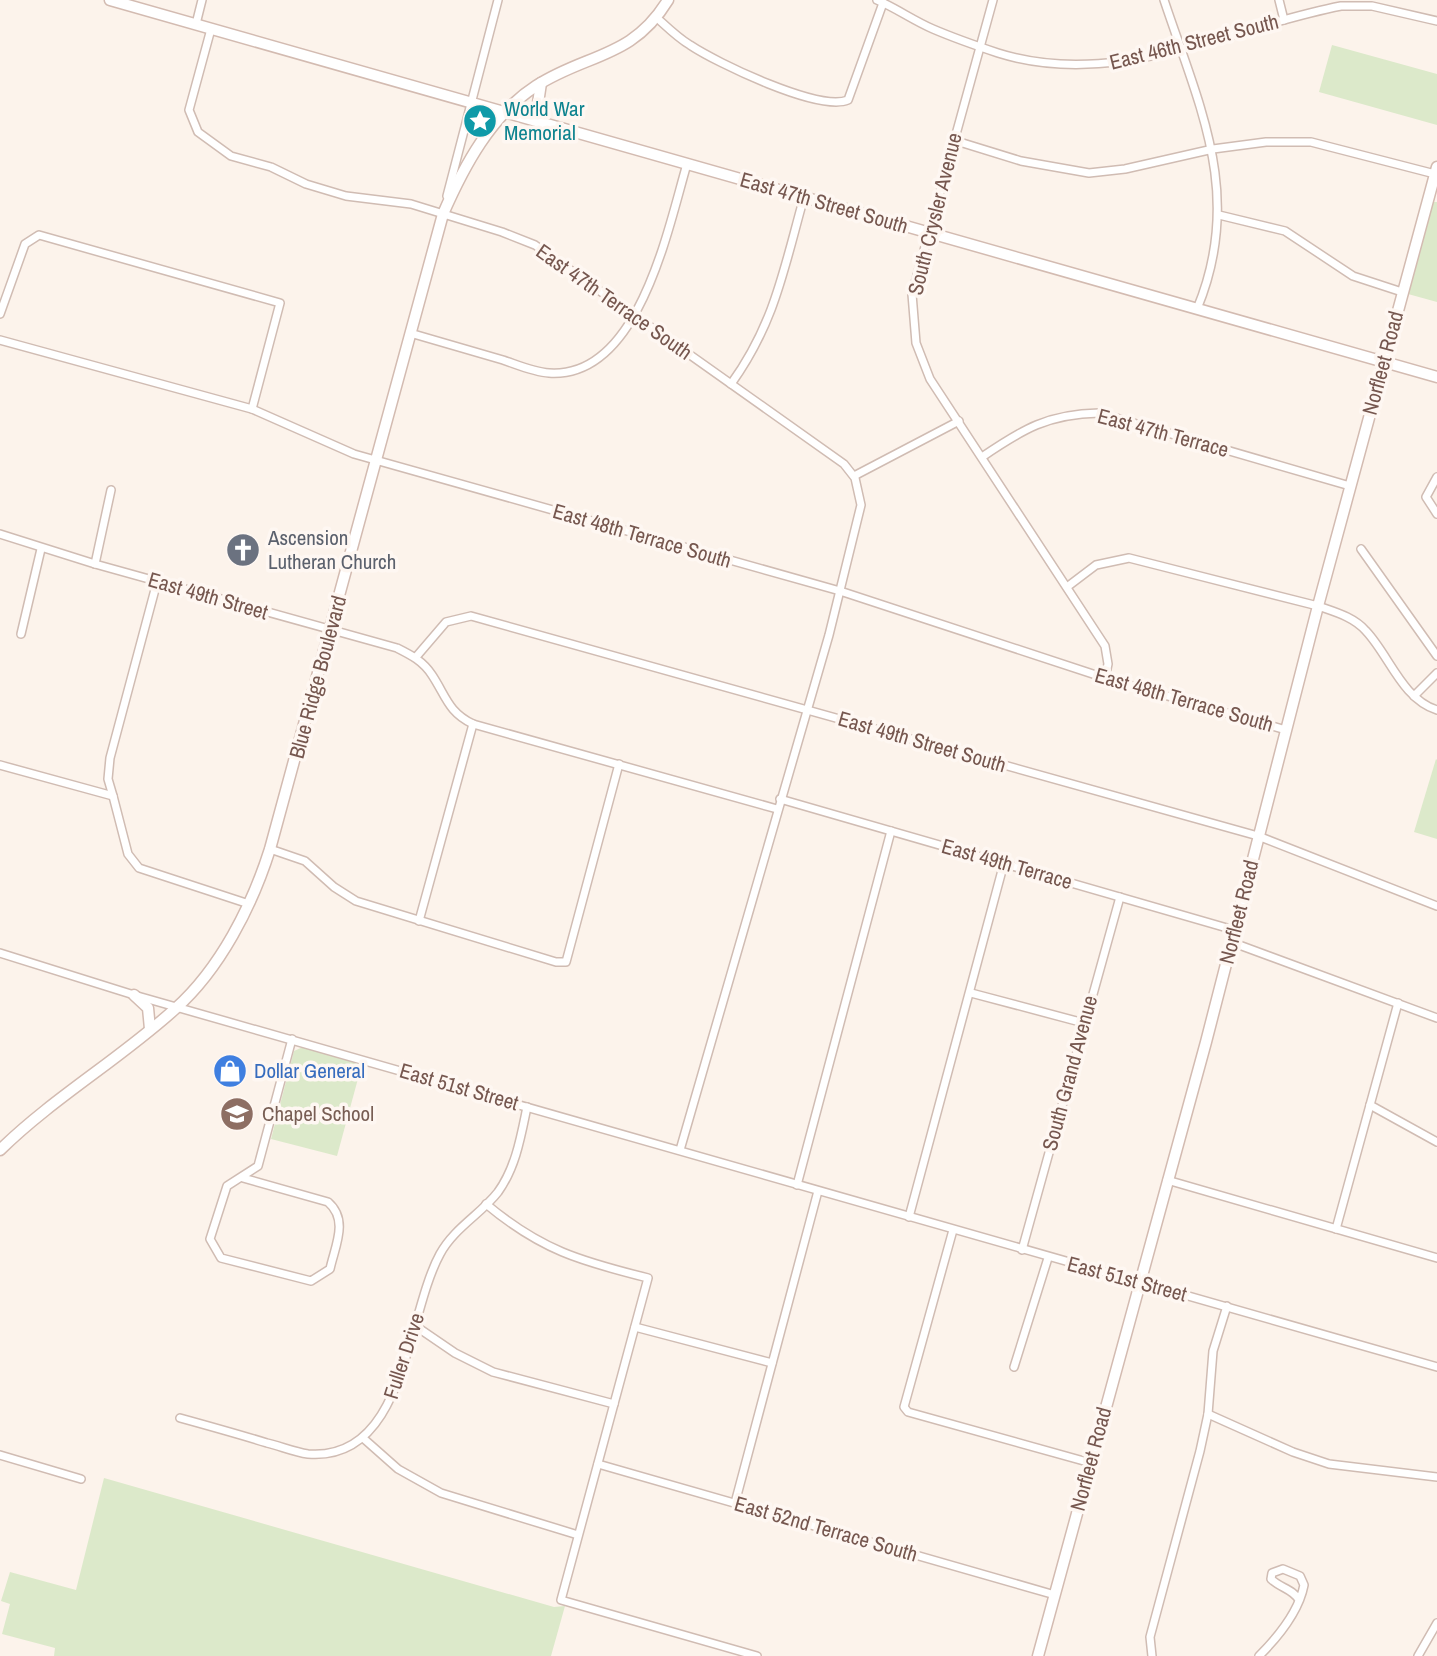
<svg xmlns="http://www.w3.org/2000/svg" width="1437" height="1656" viewBox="0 0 1437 1656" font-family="'Archivo Narrow',sans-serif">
  <rect width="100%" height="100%" fill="#fcf3eb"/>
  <g fill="#dce9ca">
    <polygon points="1332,45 1437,74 1437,125 1319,92"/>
    <polygon points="1433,202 1437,202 1437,302 1408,294"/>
    <polygon points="1436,759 1437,760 1437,839 1414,832"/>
    <polygon points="303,1047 362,1064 337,1156 271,1139 294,1051"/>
    <polygon points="104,1478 554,1607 565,1606 551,1656 54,1656 55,1648 2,1634 10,1604 1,1601 10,1572 76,1590"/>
  </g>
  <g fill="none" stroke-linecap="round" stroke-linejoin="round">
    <g stroke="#d0bcb3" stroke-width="10">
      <g id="street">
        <path d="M 877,0 C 896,8 914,21 933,29 C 954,38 977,46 998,53 C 1116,90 1227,28 1341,6 L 1372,6 L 1437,21"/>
        <polyline points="993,0 912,294 916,343 930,379 1105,646 1108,664 1105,678"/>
        <path d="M 1164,0 C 1200,108 1244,196 1197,309"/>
        <polyline points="1279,0 1284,20"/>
        <path d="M 656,17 C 667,27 678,38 690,45 C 717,63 819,112 848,100 L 883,3"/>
        <polyline points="196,24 202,0"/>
        <polyline points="211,29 189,110 198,132 231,156 271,167 306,184 346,196 411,204 502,232 535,245 844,464 855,478 861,505 829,635 680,1150"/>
        <polyline points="953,140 1021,161 1089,173 1125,169 1213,149 1266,142 1311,142 1435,174"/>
        <polyline points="447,196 498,0"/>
        <polyline points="1219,215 1285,231 1353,276 1402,292"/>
        <polyline points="0,314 25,244 39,235 280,303 252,409"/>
        <path d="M 410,333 C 441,342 472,351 503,360 C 518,365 534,372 549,373 C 639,379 668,228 687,164"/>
        <polyline points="0,340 252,409 354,454 840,591 1105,678 1286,730"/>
        <path d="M 731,384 C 775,323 784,268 804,197"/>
        <path d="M 982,457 C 1023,429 1048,414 1099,413 L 1350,486"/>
        <polyline points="854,476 959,421"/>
        <polyline points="1437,477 1426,497 1437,514"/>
        <path d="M 0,534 L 95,564 L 397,648 C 411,655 423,661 432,675 C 446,696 448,712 473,724 L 777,809"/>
        <polyline points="1361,549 1437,656"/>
        <polyline points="95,564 111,490"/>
        <path d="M 1067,587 L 1096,565 L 1129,558 L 1318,606 C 1335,612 1354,617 1366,631 C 1389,655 1402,699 1437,710"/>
        <polyline points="21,634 41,549"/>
        <polyline points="416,657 446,622 471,616 1258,836 1437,906"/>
        <polyline points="1414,696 1437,673"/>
        <polyline points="0,765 113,796 128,854 139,868 249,904"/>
        <polyline points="113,796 108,779 110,758 157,582"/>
        <polyline points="780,799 1234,930"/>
        <polyline points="270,849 305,861 334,887 356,901 556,962 566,962 619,764"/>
        <polyline points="419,921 473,724"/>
        <polyline points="1231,942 1437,1018"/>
        <polyline points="0,953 134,995 1437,1367"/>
        <polyline points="971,993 1084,1023"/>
        <polyline points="1370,1105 1437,1142"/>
        <path d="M 243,1178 L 328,1202 C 349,1220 335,1246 330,1269 L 311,1281 L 221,1258 L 210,1239 L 227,1186 L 258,1166 L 292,1039"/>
        <polyline points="1167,1180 1437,1258"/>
        <polyline points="797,1185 891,831"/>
        <path d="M 486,1204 C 541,1250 580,1261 648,1278 L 561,1600 L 757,1656"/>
        <polyline points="909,1217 1004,863"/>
        <polyline points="1336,1229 1398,1003"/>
        <polyline points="953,1230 904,1407 908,1412 1091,1463"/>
        <polyline points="1022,1250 1120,897"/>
        <polyline points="414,1325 455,1353 493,1372 614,1404"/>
        <polyline points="635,1327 772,1363"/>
        <polyline points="1014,1367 1048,1258"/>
        <polyline points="1208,1414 1293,1452 1329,1464 1437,1477"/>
        <path d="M 180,1418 C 209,1426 238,1434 267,1443 C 280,1446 294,1452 308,1454 C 406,1462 406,1316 440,1254 C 454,1228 481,1214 498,1192 C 516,1167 521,1136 527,1107"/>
        <polyline points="363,1438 398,1469 441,1493 578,1535"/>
        <polyline points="0,1455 81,1479"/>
        <polyline points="598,1464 1055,1595"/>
        <polyline points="735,1503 818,1191"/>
        <polyline points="1152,1656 1150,1637 1200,1451 1208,1414 1213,1351 1227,1306"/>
        <path d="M 1259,1656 C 1278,1637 1299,1611 1304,1585 L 1300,1576 L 1283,1569 L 1272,1573 L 1271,1579 C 1280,1588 1293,1589 1299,1600"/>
        <polyline points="1418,1656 1437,1623"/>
      </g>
    </g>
    <g stroke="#d3bbb1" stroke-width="13">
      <g id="secondary">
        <polyline points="110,0 1437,377"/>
        <polyline points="539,122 537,110 541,83"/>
        <polyline points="134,995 148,1008 150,1029"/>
        <path d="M 0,1150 C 53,1098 120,1059 175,1009 C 220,969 252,906 270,849 L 443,214 C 464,166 491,115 536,86 C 587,53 632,59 668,0"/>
        <polyline points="1038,1656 1206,1042 1318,606 1437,167"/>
      </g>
    </g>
    <use href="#street" stroke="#fff" stroke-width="7"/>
    <use href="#secondary" stroke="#fff" stroke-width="10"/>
  </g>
  <defs>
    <g id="sight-disc" transform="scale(1.75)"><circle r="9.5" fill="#0f9aa8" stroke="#fef7f2"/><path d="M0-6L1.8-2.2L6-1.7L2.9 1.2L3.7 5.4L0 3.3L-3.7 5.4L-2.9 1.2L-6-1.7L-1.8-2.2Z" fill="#fff"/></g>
    <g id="church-disc" transform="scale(1.75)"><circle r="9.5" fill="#6b7280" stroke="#fef7f2"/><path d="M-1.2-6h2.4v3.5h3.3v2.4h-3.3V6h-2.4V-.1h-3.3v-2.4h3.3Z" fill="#fff"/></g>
    <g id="shop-disc" transform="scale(1.75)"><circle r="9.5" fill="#3f7fe0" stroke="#fef7f2"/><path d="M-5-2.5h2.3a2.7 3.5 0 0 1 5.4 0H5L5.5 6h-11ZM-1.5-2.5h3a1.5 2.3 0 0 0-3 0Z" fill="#fff"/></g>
    <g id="school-disc" transform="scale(1.75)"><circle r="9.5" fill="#8d6e63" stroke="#fef7f2"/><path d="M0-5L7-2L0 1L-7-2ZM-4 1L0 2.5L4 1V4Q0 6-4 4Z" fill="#fff"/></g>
  </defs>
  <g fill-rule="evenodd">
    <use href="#sight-disc" x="480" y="121"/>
    <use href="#church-disc" x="243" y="550"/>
    <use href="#shop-disc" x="230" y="1071"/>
    <use href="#school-disc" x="237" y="1114"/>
  </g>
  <g text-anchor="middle" stroke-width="7" stroke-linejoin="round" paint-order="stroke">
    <g font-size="21" fill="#76574f" stroke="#fef7f2">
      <text transform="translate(1194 42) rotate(-14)" y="7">East 46th Street South</text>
      <text transform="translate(824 203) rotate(16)" y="7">East 47th Street South</text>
      <text transform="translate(935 214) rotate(-76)" y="7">South Crysler Avenue</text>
      <text transform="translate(614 302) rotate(35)" y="7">East 47th Terrace South</text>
      <text transform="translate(1383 363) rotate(-75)" y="7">Norfleet Road</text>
      <text transform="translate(1163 433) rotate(15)" y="7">East 47th Terrace</text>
      <text transform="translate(642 536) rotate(16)" y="7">East 48th Terrace South</text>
      <text transform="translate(208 596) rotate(16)" y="7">East 49th Street</text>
      <text transform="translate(318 677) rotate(-75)" y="7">Blue Ridge Boulevard</text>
      <text transform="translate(1184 700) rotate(16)" y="7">East 48th Terrace South</text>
      <text transform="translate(922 742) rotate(16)" y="7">East 49th Street South</text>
      <text transform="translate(1007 864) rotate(16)" y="7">East 49th Terrace</text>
      <text transform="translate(1239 912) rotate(-76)" y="7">Norfleet Road</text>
      <text transform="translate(1070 1073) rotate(-75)" y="7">South Grand Avenue</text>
      <text transform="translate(459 1087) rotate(16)" y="7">East 51st Street</text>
      <text transform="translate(1127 1279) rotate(15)" y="7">East 51st Street</text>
      <text transform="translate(404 1356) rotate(-72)" y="7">Fuller Drive</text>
      <text transform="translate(1091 1459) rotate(-75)" y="7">Norfleet Road</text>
      <text transform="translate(826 1529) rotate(16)" y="7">East 52nd Terrace South</text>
    </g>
    <g font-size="21" fill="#0d838f" stroke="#fef7f2" text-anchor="start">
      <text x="504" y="116">World War<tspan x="504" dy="24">Memorial</tspan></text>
    </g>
    <g font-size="21" fill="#5b616d" stroke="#fef7f2" text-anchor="start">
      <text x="268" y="545">Ascension<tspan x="268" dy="24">Lutheran Church</tspan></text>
    </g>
    <g font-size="21" fill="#366cbe" stroke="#fef7f2" text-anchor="start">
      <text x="254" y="1078">Dollar General</text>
    </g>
    <g font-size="21" fill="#785e54" stroke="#fef7f2" text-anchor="start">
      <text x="262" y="1121">Chapel School</text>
    </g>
  </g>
</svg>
